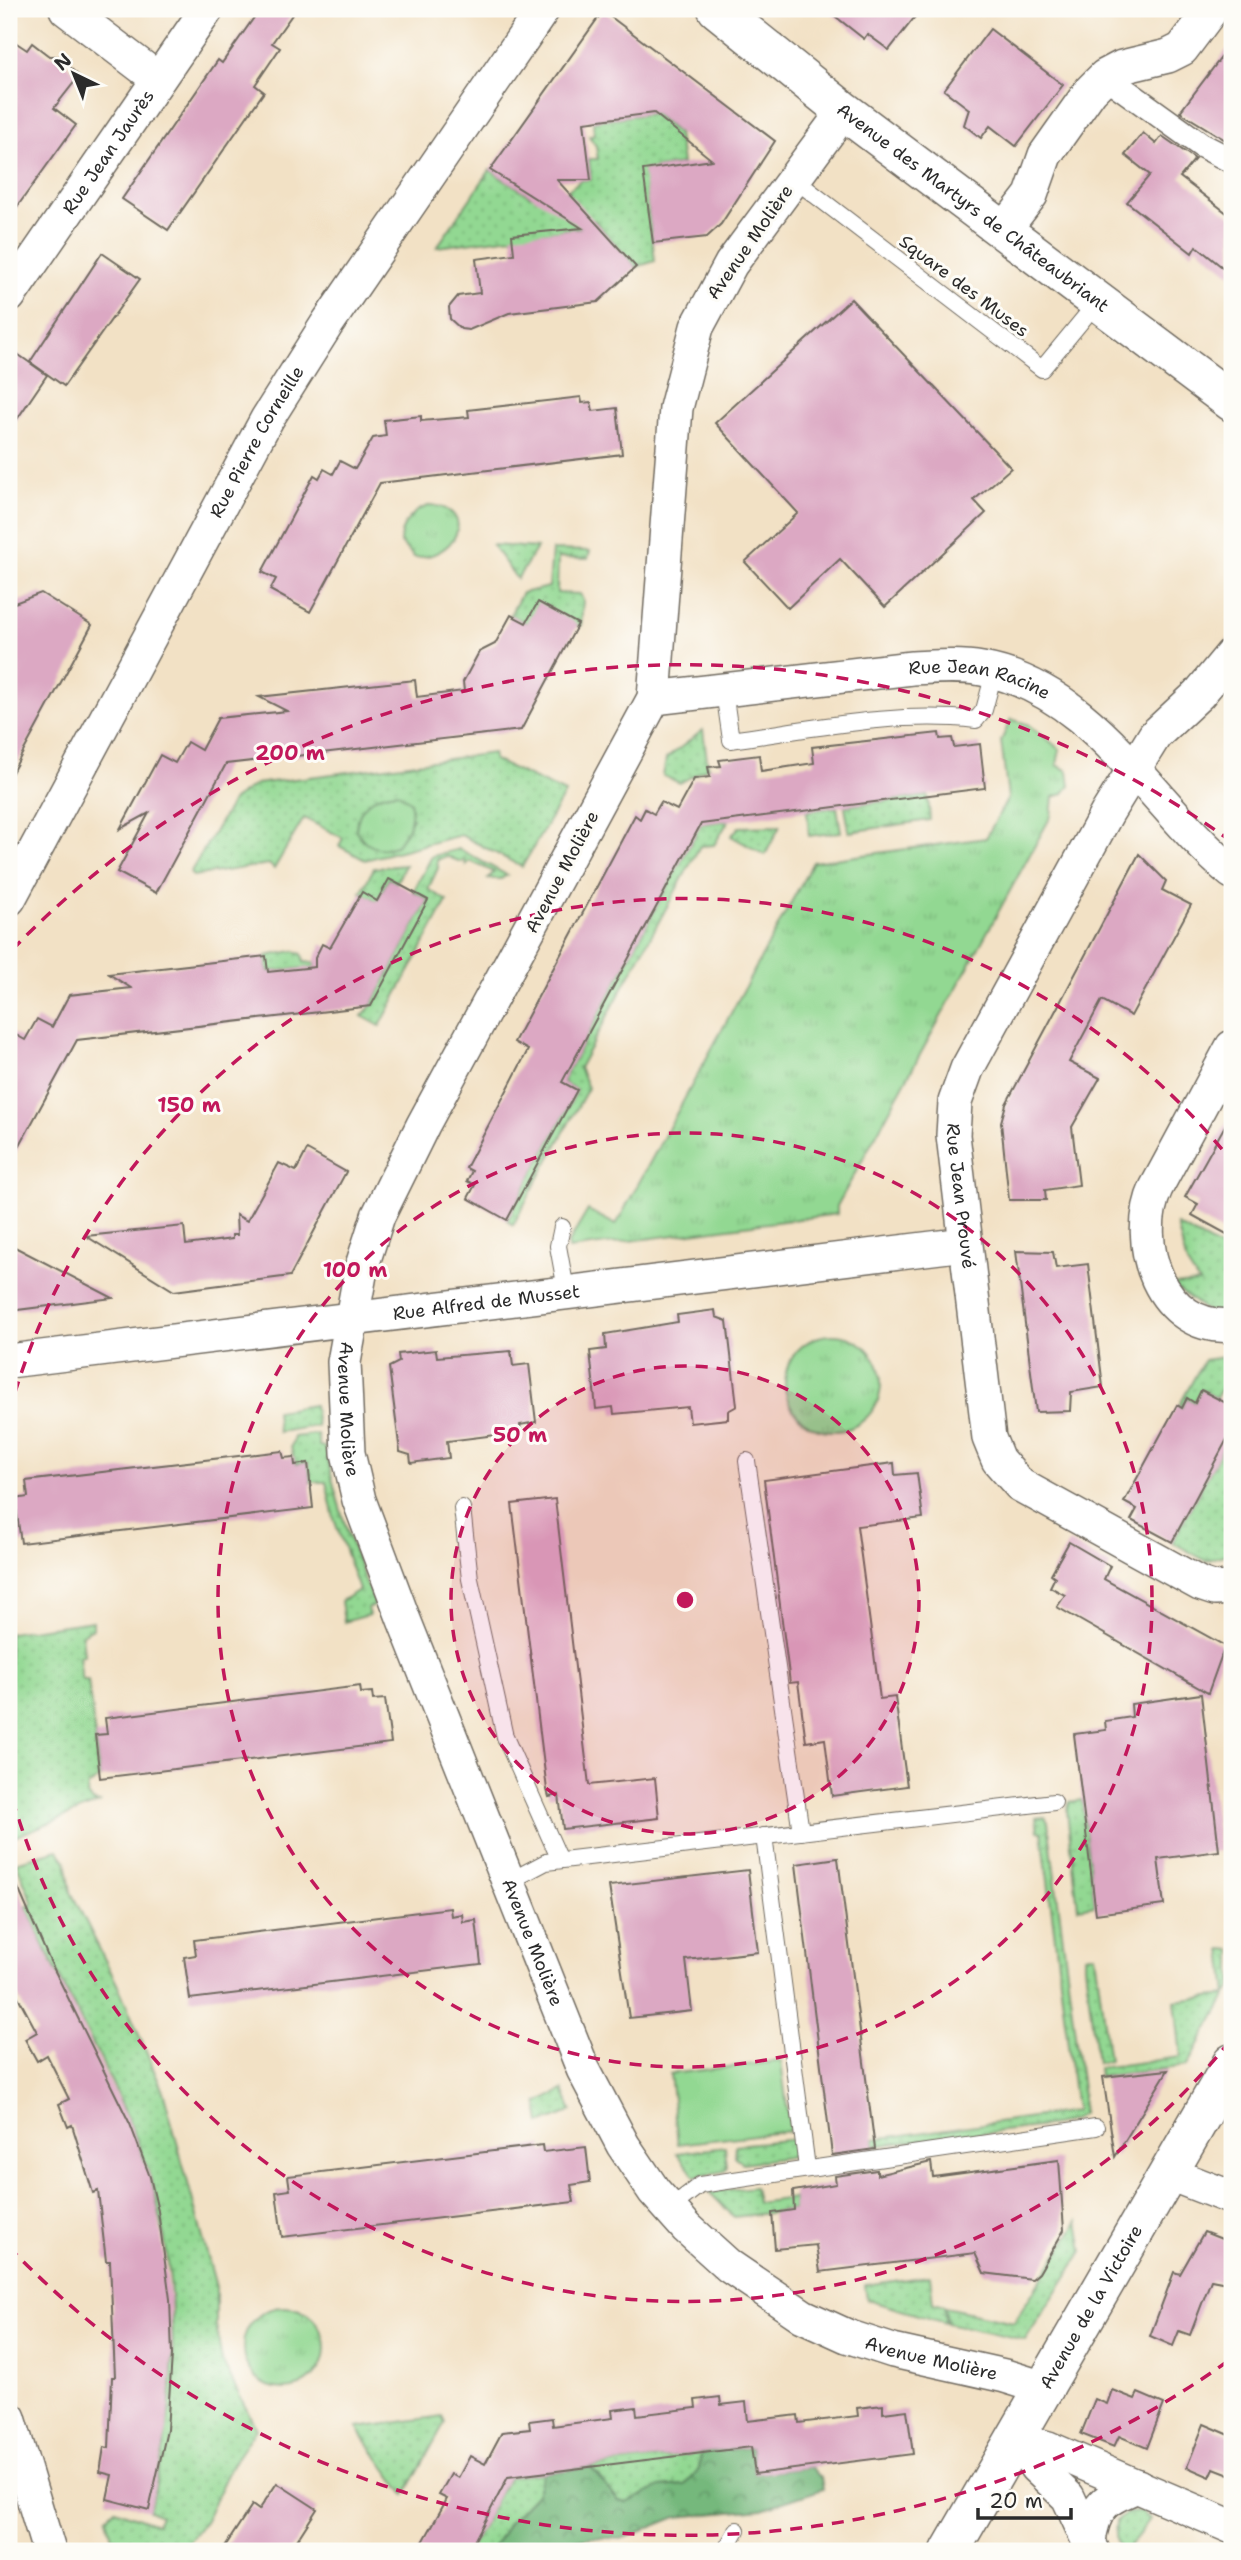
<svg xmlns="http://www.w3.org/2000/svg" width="1241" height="2560" viewBox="0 0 1241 2560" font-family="'Shantell Sans',sans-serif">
  <defs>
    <pattern id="grass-dots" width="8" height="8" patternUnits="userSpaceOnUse" patternTransform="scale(1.75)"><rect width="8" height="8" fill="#92d892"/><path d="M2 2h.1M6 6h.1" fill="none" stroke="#7eba7e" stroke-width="1.8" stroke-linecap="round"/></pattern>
    <pattern id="forest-crowns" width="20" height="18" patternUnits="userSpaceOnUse" patternTransform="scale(1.75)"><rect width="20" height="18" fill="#75b87c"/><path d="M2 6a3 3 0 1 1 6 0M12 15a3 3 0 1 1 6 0" fill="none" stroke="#609666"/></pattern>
    <pattern id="park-tufts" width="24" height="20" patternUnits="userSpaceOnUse" patternTransform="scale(1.75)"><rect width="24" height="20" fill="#92d892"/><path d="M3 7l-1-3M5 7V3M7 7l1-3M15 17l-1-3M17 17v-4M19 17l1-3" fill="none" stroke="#7eba7e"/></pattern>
  </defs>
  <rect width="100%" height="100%" fill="#fdfcf7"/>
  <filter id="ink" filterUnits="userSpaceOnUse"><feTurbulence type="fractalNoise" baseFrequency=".0143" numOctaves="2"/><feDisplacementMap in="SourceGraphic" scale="14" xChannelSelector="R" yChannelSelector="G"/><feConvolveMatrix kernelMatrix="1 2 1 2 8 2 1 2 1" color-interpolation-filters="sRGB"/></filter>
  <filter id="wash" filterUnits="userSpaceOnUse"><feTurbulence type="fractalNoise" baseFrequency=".00686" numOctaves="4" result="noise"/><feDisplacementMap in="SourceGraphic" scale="28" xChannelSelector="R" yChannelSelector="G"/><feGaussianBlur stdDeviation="1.57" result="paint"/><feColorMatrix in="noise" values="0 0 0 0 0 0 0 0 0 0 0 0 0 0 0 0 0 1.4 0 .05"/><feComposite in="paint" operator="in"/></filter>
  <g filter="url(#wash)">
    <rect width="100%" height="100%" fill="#f2e1c5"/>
    <g fill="url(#grass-dots)" stroke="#5e825e" stroke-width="2" fill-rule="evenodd">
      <polygon points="654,113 678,134 682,164 644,170 655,261 636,267 594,220 586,227 437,247 490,170 530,196 558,198 581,180 591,180 589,159 598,159 596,146 589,136 594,134 593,121"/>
      <polygon points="492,545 537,548 517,579"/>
      <polygon points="552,550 590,551 588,559 558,558 557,593 580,594 583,600 581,626 526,623 510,615 522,593 549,587"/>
      <polygon points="703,730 708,767 680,783 663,776 666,759"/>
      <path d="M 493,753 L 494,760 L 565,793 L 522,867 L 461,835 L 365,860 L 339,846 L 343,838 L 304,818 L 274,869 L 269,864 L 193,876 L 190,873 L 233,800 L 256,784 ZM 413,818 L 396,846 L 362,840 L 356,830 L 357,819 Z"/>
      <polygon points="928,796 930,820 849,832 845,806"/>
      <polygon points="837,807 841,832 809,836 807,811"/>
      <polygon points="729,820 714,845 700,846 579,1068 588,1088 513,1225 507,1220 577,1090 562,1082 701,824"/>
      <polygon points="780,826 765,855 731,836 739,827"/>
      <polygon points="459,849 507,875 501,879 488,879 494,872 470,861 466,865 464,859 461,862 446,856 437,860 438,868 428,889 447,901 380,1026 362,1016 371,1006 428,900 413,892 432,856"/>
      <polygon points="405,865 396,883 389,879 377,901 361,892 374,868"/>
      <polygon points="293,951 302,954 304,962 315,963 315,967 268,972 266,956"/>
      <polygon points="1177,1225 1220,1248 1228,1314 1212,1315 1172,1285 1199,1283 1187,1264"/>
      <polygon points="1232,1356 1232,1368 1216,1398 1202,1390 1195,1403 1187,1398 1182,1408 1179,1406 1204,1360"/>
      <polygon points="314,1405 317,1426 278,1432 276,1411"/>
      <polygon points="1232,1430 1232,1552 1206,1561 1172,1542"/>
      <path d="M 317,1434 L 319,1446 L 325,1447 C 336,1502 353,1553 375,1605 L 367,1608 L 369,1615 L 344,1622 L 341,1601 L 359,1590 L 334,1519 L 326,1482 L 310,1482 L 308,1463 L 295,1464 L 291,1447 L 294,1437 Z"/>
      <polygon points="93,1621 93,1628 82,1634 84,1655 79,1656 82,1680 88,1680 100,1778 88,1786 87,1795 92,1801 99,1803 9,1839 9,1633"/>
      <polygon points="1082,1800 1095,1905 1078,1908 1067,1811 1070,1802"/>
      <polygon points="1045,1817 1048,1822 1083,2097 1082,2114 1072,2120 1054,2125 874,2146 874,2139 1076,2111 1042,1832 1038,1831 1036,1818"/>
      <path d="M 58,1850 L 66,1861 L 71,1892 L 120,1990 L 164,2094 L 216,2287 L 216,2326 L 222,2361 L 256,2428 L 231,2466 L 205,2520 L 182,2551 L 115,2551 L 107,2517 L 115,2509 L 156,2524 L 160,2515 L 149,2510 C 182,2399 182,2255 139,2146 C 107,2063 61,1987 26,1907 L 33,1904 L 16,1862 Z"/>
      <polygon points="1222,1949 1232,1950 1232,1986 1187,2066 1099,2077 1098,2068 1181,2057 1175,2001 1227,1995"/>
      <polygon points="1095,1954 1109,2061 1097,2063 1085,1965 1085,1956"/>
      <polygon points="563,2090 572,2111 541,2124 538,2103"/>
      <polygon points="796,2139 797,2150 789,2157 743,2163 735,2157 736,2145"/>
      <polygon points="725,2147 727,2166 725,2171 695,2177 677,2153"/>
      <polygon points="754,2187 757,2203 793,2198 795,2210 734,2217 709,2192"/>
      <polygon points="1078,2221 1083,2251 1025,2340 947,2323 945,2307 1014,2322"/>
      <polygon points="930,2276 933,2303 944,2306 945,2323 867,2300 865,2285"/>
      <polygon points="442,2416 445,2422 405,2495 357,2428"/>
      <polygon points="701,2453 699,2469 685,2485 660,2487 627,2503 619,2501 590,2467"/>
      <polygon points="543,2473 536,2494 509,2522 491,2551 469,2551 508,2477"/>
      <polygon points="1141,2512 1150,2519 1127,2551 1122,2551 1115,2537 1116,2521 1127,2513"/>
    </g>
    <polygon fill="url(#forest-crowns)" stroke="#507254" stroke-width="2" points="751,2447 755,2474 811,2467 821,2478 823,2489 762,2509 677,2517 622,2539 591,2537 552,2545 546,2551 491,2551 509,2522 536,2494 543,2473 590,2467 619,2501 627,2503 660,2487 685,2485 699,2469 701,2453"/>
    <g fill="url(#park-tufts)" stroke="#5e825e" stroke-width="2">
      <path d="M 432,505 C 480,512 453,560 414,557 L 400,542 C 400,524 414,509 432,505 Z"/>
      <polygon points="1011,719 1027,724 1060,749 1057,765 1068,771 1070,786 1063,794 1053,797 1051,816 837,1206 837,1214 569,1249 568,1244 588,1210 616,1225 813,862 986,838 1008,798 1001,741"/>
      <path d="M 397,792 L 410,801 C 415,819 407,831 396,846 C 378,852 366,847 356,830 C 358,806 373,794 397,792 Z"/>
      <circle cx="833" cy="1383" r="48"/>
      <circle cx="284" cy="2348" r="41"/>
    </g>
    <polygon fill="#92d892" stroke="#5e825e" stroke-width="2" points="781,2061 790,2131 678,2144 670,2074"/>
    <g id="blocks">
      <g fill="#dca8c3">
        <polygon points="260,9 296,9 272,43 280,48 255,85 264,92 168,230 122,199 218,60 222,63"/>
        <polygon points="826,9 921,9 889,50 867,34 864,39"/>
        <polygon points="603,11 775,141 721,224 707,237 653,243 643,170 712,160 654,113 584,122 591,180 557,180 636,267 598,302 509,313 469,330 461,329 450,319 449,307 458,296 480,293 476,259 514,254 512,235 582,228 490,170"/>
        <polygon points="990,29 1063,85 1016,146 990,126 981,138 964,125 969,109 944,90"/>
        <polygon points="9,38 27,50 32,43 49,56 57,56 79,76 54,108 76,125 9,218"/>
        <polygon points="1232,43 1232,144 1180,112"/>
        <polygon points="1143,133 1156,144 1162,136 1195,159 1180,177 1232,217 1232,275 1196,246 1192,253 1127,202 1150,175 1125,155"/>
        <polygon points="102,253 140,279 64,386 30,362"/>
        <polygon points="851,299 1011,468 974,500 986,513 885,607 840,559 788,608 745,562 798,513 715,423"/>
        <polygon points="9,348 47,375 9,431"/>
        <polygon points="581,397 582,403 591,402 593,411 617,408 622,454 380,483 310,612 270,590 276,579 262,572 314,475 319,478 324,469 333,474 340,461 355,469 373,438 386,436 384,420 421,416 421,421 469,417 468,410"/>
        <polygon points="41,593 92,625 9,778 9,605"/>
        <polygon points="538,602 578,624 521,730 226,764 156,893 117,872 149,813 120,829 160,755 175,763 187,742 201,750 218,718 287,711 259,697 415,680 417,697 464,691 463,682 479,652 495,644 511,615 526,623"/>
        <polygon points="939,733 940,739 952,738 954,747 980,744 985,788 701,824 562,1082 577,1090 507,1220 468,1198 475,1185 467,1181 472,1171 466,1168 528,1050 514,1042 635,815 640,819 645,809 654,814 661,802 677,810 694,779 710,777 708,767 721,766 719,760 759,755 761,771 814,763 812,747"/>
        <polygon points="1139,854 1166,881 1162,890 1191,905 1131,1016 1102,1000 1069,1062 1100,1078 1072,1127 1079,1185 1045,1190 1046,1200 1009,1200 1001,1122 1006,1104"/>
        <polygon points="389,879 428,900 371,1006 77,1040 9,1165 9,1031 25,1040 37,1019 52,1027 69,995 131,988 109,974 266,956 268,972 315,967 315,958 322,944 330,948 362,892 377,901"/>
        <polygon points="1232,1113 1232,1237 1192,1215 1198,1204 1185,1197"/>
        <polygon points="307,1150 346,1172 290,1276 174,1291 86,1236 184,1226 186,1245 232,1239 232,1235 237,1235 236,1215 247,1221 279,1163 296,1171"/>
        <polygon points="9,1244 113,1298 9,1311"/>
        <polygon points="1016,1251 1053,1252 1056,1268 1088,1264 1103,1387 1071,1392 1070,1411 1036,1412"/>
        <polygon points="715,1310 716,1317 727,1321 737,1406 728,1411 728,1419 690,1423 688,1407 614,1414 613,1407 596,1409 590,1351 606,1349 605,1334 678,1322 677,1315"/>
        <polygon points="436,1350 437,1357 511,1351 513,1366 529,1364 536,1422 520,1425 521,1432 447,1441 449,1458 411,1463 410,1455 400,1452 389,1367 399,1362 398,1354"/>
        <polygon points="1201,1390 1232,1406 1232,1430 1172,1542 1131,1520 1137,1509 1124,1502 1177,1405 1182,1408 1187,1398 1195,1403"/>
        <polygon points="282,1451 284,1458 294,1457 295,1465 308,1463 313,1508 21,1543 15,1499 28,1497 26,1481"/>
        <polygon points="894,1463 895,1475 917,1473 923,1518 857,1526 880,1699 895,1697 907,1786 832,1796 825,1739 806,1742 798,1682 790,1683 764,1480"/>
        <polygon points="555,1499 589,1785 655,1778 659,1818 563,1829 559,1795 549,1797 547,1790 512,1504"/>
        <polygon points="1069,1542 1110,1566 1104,1579 1225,1646 1208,1693 1057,1607 1065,1595 1050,1587 1055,1577 1051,1574"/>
        <polygon points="360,1686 361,1693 372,1692 373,1700 385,1699 391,1743 100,1778 95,1735 107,1734 105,1718"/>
        <polygon points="1201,1694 1219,1851 1158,1859 1164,1905 1096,1914 1074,1734 1106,1730 1105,1721 1132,1717 1131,1704"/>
        <polygon points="838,1858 875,2149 832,2155 796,1864"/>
        <polygon points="9,1867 48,1957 130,2124 150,2177 158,2211 170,2299 172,2355 167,2430 149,2510 107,2499 112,2475 100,2472 104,2447 109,2448 112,2377 115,2377 110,2261 106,2261 98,2191 93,2193 72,2125 68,2127 59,2104 69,2099 47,2055 37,2061 25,2039 37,2032 9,1980"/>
        <polygon points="748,1870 758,1952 686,1960 692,2011 629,2018 609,1886"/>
        <polygon points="450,1908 451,1916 462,1914 463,1922 476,1920 481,1964 190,1999 184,1957 196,1955 194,1940"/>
        <polygon points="1168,2070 1115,2157 1103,2077"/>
        <polygon points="542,2145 543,2152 586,2147 590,2182 571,2185 574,2202 282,2237 276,2192 290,2190 288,2176"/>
        <polygon points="1059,2160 1064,2230 1039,2273 1032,2279 984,2273 975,2253 820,2272 816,2245 775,2249 772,2213 794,2210 793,2191 836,2184 835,2176 877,2170 877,2175 931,2162 933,2177"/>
        <polygon points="1204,2232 1232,2243 1232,2284 1211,2280 1190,2335 1179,2331 1173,2346 1150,2336 1174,2272 1180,2274"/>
        <polygon points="1112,2390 1135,2399 1138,2393 1164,2404 1147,2448 1119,2436 1114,2447 1081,2434 1095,2399 1107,2404"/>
        <polygon points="720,2397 721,2405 746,2402 748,2421 798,2415 799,2423 858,2416 857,2408 883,2405 883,2413 907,2410 913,2454 755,2474 751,2447 508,2477 469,2551 418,2551 447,2499 439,2495 451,2474 458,2478 470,2456 485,2464 502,2432 530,2429 529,2421 552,2418 553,2426 613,2418 612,2410 636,2407 637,2415 696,2408 695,2400"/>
        <polygon points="1204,2424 1232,2436 1232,2475 1214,2468 1210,2477 1187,2467"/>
        <polygon points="277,2483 317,2509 290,2551 222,2551 252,2505 259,2510"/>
      </g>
    </g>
  </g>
  <g filter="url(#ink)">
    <use href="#blocks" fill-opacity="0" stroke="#716b61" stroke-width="2"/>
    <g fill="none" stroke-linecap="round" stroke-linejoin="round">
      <g stroke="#716b61" stroke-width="18">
        <g id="service">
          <polyline points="794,179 1042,369 1098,301"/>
          <path d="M 724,691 L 731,740 C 811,729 895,711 976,720 L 984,710 L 994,673"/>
          <polyline points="562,1227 558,1246 567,1295"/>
          <polyline points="747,1461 801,1832"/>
          <polyline points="462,1508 470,1579 505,1737 560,1860"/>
          <polyline points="764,1836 807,2168"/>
          <polyline points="508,1882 546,1862 1054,1802"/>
          <polyline points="670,2208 700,2185 1096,2127"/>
          <polyline points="725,2551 737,2530"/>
        </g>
      </g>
      <g stroke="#716b61" stroke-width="27">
        <polyline id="pedestrian" points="1105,76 1201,145 1232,161"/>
      </g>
      <g stroke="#716b61" stroke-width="36">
        <g id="minor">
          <polyline points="66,9 158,79"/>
          <path id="s1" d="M 844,111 L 731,264 L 697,327 L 676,408 L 654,698 L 423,1125 L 378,1216 L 361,1269 L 344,1362 L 348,1453 L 359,1500 L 404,1620 L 583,2069 L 623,2145 L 654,2191 L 687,2228 L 729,2266 L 803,2316 L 847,2336 L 893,2351 L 1005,2376 L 1047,2389"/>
          <polyline points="1004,230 1031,195 1045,155 1091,90 1105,76 1122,67 1168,56 1182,49 1212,9"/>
          <path id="s2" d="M 9,296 L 207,9"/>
          <path id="s3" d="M 1232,654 L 1199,694 L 1155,735 L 1107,813 L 967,1069 L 955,1102 L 953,1135 L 989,1438 L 998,1460 L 1020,1485 L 1200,1584 L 1215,1589 L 1232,1588"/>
          <path id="s4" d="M 654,698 L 912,668 C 936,667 959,665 982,669 C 1094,689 1151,805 1232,872"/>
          <path id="s5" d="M 9,899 L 267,419 L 327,324 L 543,9"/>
          <path d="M 1232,1047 L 1156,1188 C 1131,1242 1161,1332 1232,1325"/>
          <path id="s6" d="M 9,1361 L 965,1244"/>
          <polyline points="1170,2174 1232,2198"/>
          <polyline points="9,2418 49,2551"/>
          <polyline points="1016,2439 1048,2448 1232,2527"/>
          <polyline points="1016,2439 1036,2467 1068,2497 1093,2551"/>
          <path d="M 1089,2541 C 1094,2506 1105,2498 1138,2486"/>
        </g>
      </g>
      <g stroke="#716b61" stroke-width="41">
        <g id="tertiary">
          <path id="s7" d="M 717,9 L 844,111 L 1232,402"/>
          <path id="s8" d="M 950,2551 L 1232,2063"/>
        </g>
      </g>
      <use href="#service" stroke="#fff" stroke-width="16"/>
      <use href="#pedestrian" stroke="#fff" stroke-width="24"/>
      <use href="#minor" stroke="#fff" stroke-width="33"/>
      <use href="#tertiary" stroke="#fff" stroke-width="38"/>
    </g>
  </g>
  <circle cx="685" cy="1600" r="234" fill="#c2185b" fill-opacity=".12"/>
  <g fill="none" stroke="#c2185b" stroke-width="3.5" stroke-dasharray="12 9">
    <circle cx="685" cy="1600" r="234"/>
    <circle cx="685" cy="1600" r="467"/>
    <path d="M1230 2041A701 701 0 0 1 9 1787M9 1413A701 701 0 0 1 1230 1159"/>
    <path d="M1228 2361A935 935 0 0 1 12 2250M12 950A935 935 0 0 1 1228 839"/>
  </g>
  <g text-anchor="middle" stroke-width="6" stroke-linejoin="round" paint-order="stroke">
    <g font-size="18" fill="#2b2b2b" stroke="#fdfcf7">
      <text dy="6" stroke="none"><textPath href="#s2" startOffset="175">Rue Jean Jaurès</textPath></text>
      <text dy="6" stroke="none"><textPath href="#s7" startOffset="324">Avenue des Martyrs de Châteaubriant</textPath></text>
      <text transform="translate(750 242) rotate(-55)" y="6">Avenue Molière</text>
      <text transform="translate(964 286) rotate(37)" y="6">Square des Muses</text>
      <text dy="6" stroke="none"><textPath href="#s5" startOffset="520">Rue Pierre Corneille</textPath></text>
      <text dy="6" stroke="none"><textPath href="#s4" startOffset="329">Rue Jean Racine</textPath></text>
      <text transform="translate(562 872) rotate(-62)" y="6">Avenue Molière</text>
      <text dy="6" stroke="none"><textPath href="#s3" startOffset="625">Rue Jean Prouvé</textPath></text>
      <text dy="6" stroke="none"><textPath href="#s6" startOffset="481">Rue Alfred de Musset</textPath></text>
      <text dy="6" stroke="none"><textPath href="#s1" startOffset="1421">Avenue Molière</textPath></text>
      <text dy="6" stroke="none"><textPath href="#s1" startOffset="1988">Avenue Molière</textPath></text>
      <text dy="6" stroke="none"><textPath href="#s8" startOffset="282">Avenue de la Victoire</textPath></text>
      <text dy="6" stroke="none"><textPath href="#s1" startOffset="2597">Avenue Molière</textPath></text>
    </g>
  </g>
  <circle cx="685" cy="1600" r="10" fill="#c2185b" stroke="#fdfcf7" stroke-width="3.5"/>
  <g font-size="21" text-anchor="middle" font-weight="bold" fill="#c2185b" stroke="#fdfcf7" stroke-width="6" stroke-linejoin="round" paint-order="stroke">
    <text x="290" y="760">200 m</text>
    <text x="189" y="1112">150 m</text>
    <text x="355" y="1277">100 m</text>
    <text x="520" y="1442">50 m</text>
  </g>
  <rect width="1241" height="2560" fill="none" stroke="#fdfcf7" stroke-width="35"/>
  <g transform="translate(74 74) rotate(317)" stroke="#fdfcf7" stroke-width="5" paint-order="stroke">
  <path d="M0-5L12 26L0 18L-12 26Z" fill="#2b2b2b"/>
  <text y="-10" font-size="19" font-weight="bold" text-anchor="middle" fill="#2b2b2b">N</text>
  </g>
  <path d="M978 2508v10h93v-10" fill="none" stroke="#2b2b2b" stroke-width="3.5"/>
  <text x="989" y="2508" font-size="21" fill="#2b2b2b" stroke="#fdfcf7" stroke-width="5" paint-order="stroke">20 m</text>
</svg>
